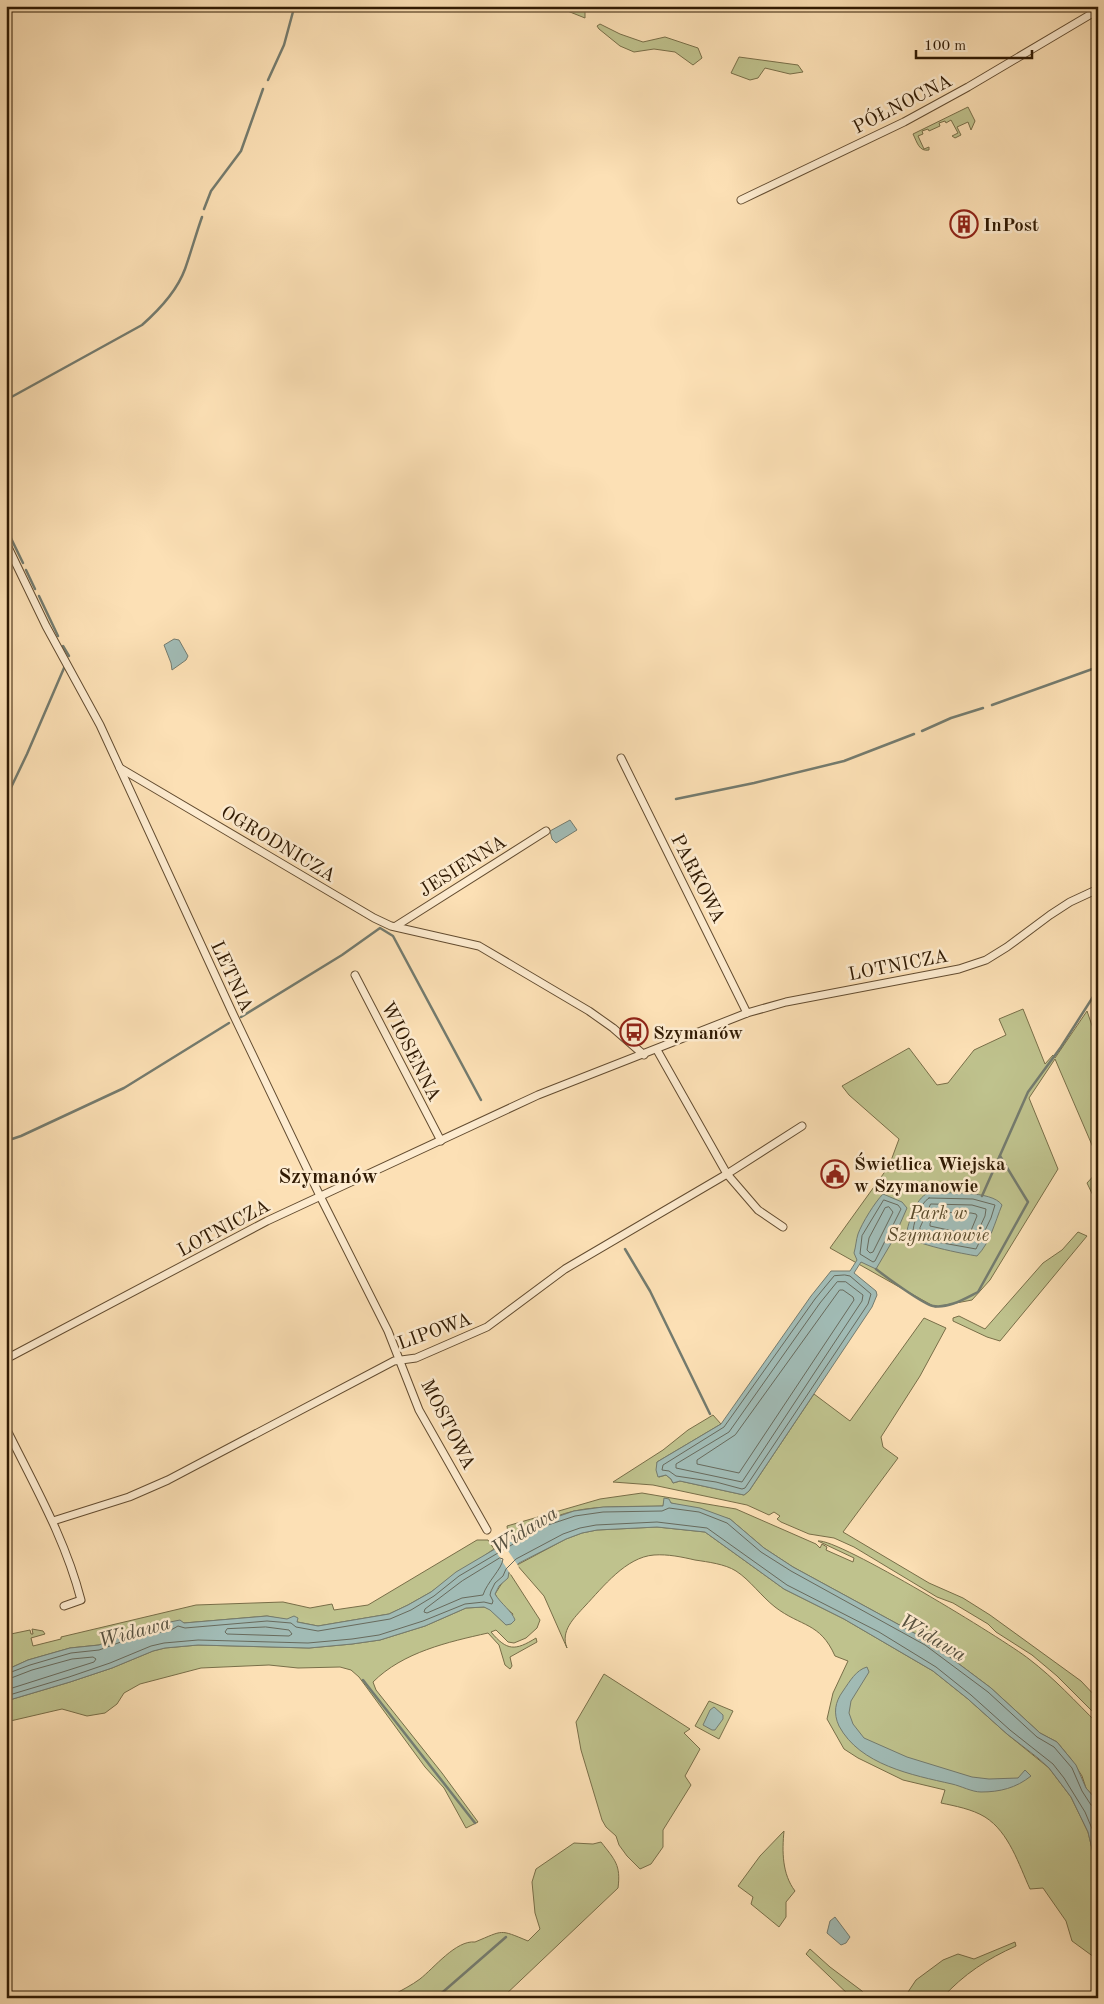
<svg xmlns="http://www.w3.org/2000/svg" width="1104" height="2004" viewBox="0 0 1104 2004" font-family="'Old Standard TT',serif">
  <rect width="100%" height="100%" fill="#fce0b5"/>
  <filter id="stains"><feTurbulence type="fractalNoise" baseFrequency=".004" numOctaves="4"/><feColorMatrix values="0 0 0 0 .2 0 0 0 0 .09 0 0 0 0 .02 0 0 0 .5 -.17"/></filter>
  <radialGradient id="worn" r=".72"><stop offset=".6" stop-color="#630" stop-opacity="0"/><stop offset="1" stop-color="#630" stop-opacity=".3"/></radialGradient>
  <g fill="#bfc28d" stroke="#786e48">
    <polygon points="555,6 577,6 585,10 585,18"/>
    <polygon points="600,24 620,34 643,42 665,37 698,48 702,58 693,65 675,52 654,49 634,52 620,46 599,29 597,26"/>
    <polygon points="739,57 798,65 803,72 790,74 765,68 758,78 750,80 731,73"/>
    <path d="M 968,107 L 975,121 L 971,130 L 968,122 L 957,127 L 961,135 L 955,138 L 952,136 L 958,133 L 951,120 L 946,123 L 945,121 L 939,123 L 940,126 L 929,131 L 928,129 L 922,131 L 923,134 L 918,136 L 924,149 L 929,147 L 929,150 C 919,152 917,142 913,134 Z"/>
    <polygon points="1023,1009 1045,1064 1053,1055 1055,1058 1087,1011 1098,1043 1098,1159 1055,1059 1029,1098 1058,1169 990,1280 972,1300 935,1307 830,1248 889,1166 899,1139 849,1095 842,1086 909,1048 937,1085 948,1083 974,1050 1006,1035 999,1019"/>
    <polygon points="1098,1171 1098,1206 1087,1183"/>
    <polygon points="1078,1232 1087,1236 1000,1341 987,1337 953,1321 953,1318 959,1316 985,1329 1043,1263 1062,1250"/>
    <polygon points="924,1318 946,1328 920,1376 881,1437 883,1447 898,1458 843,1532 929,1583 963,1598 990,1615 1081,1681 1098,1699 1098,1717 1057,1676 1032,1655 996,1632 988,1624 953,1603 937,1597 854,1547 834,1538 809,1534 781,1522 777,1519 780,1516 774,1512 769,1515 747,1505 653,1485 613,1482 663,1450 688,1430 713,1415 721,1424 657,1462 659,1477 666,1475 671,1479 673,1483 680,1481 744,1495 749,1491 814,1394 850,1421"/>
    <path d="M 642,1493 L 736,1509 L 816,1544 L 820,1548 L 822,1544 L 827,1547 L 826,1550 L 853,1562 L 854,1558 L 818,1541 C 838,1538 1005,1640 1029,1659 C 1054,1678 1076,1702 1098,1724 L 1098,1808 L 1093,1796 L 1086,1788 L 1082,1776 L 1071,1759 L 1057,1742 L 1040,1733 L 991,1688 L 927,1640 L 793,1567 L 764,1548 L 730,1519 L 671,1503 L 665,1498 L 663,1506 C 634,1507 602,1505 574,1511 C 548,1517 526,1531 504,1544 L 499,1537 L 508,1533 L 507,1526 L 600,1499 Z"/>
    <path d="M 657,1527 L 705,1532 L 784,1589 L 844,1619 L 933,1671 L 968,1699 L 1007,1734 L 1049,1768 L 1071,1797 L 1088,1832 L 1098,1874 L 1098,1960 L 1072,1941 L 1066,1921 L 1043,1888 L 1030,1889 C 1019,1865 1009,1832 985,1817 C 972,1809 955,1806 941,1803 L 945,1790 L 903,1780 L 858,1758 L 844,1749 L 827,1719 L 833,1693 L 848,1661 L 835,1656 C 820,1622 801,1627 775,1607 C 761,1596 750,1580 736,1571 C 725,1564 708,1562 695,1560 C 682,1557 668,1554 654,1555 C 626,1557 603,1587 585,1606 C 574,1618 560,1631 567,1648 L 544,1596 L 517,1565 L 566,1539 L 582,1533 L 597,1530 Z"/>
    <polygon points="477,1540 488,1540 494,1549 431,1592 408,1605 389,1614 318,1626 267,1616 184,1623 127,1634 99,1645 70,1648 28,1660 6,1670 6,1635 30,1630 31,1634 33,1634 32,1629 43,1631 45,1634 31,1638 33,1646 61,1639 61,1637 196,1605 283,1602 310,1608 332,1604 334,1610 368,1605"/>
    <path d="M 509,1572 L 540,1620 L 537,1628 L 526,1638 L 514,1643 L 508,1642 L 496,1630 L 491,1632 C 507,1651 515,1651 536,1638 L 537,1642 L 510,1657 L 512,1666 L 510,1669 L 505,1665 L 499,1645 L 488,1633 C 448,1642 403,1652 373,1682 L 376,1690 L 442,1773 L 478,1822 L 466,1828 L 444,1788 L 425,1767 L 359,1677 L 351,1670 L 340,1667 L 298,1668 L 269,1665 L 201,1668 L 140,1684 L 124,1693 L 117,1704 L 105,1713 L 87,1716 L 62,1709 L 6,1722 L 6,1701 L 70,1682 L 112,1668 L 153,1651 L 165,1648 L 198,1645 L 309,1648 L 352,1644 L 380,1640 L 425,1626 L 466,1608 L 484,1607 L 490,1609 L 506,1625 L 513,1614 L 501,1604 L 495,1594 Z"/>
    <polygon points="604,1674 690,1729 684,1733 700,1749 685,1776 691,1785 663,1830 663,1847 651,1864 640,1869 627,1856 619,1845 616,1836 606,1827 602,1820 581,1750 576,1722"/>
    <polygon points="709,1701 733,1711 719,1739 695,1726"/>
    <path d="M 784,1831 C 782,1851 782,1874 795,1891 L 786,1902 L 786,1917 L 779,1927 L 751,1904 L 753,1897 L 738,1886 L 760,1856 Z"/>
    <path d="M 601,1842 C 615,1860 621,1865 618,1888 L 502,1998 L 394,1998 L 393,1995 C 402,1990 412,1985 420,1979 C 434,1968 456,1940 475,1942 C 504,1930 499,1929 528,1941 L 540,1929 L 535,1913 L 532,1882 L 536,1869 L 574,1843 L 593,1844 Z"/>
    <path d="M 1015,1942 L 1016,1946 C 987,1959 964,1974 942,1998 L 904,1998 L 916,1980 L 943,1960 L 958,1954 L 974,1959 Z"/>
    <polygon points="810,1949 830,1967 862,1991 867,1998 852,1998 806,1954"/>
  </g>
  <g fill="#a1bbb5" stroke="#747b6e">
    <polygon points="174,639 179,640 188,656 186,660 172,670 171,663 164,645"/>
    <polygon points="570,820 577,830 556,843 552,839 550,831"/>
    <path d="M 928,1193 C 945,1193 992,1190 1002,1205 C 995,1222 990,1243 977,1256 C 964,1254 912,1244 906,1235 C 909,1221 915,1199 928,1193 Z"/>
    <path d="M 883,1194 L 902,1202 L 907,1208 L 893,1240 L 876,1269 L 861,1262 L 854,1273 L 876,1291 L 877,1295 L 872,1307 L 749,1491 L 744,1495 L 680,1481 L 673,1483 L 671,1479 L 666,1475 L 658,1477 L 656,1470 L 657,1462 L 721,1424 L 811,1296 L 831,1271 L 850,1271 L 857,1260 L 854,1253 C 856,1246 856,1240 858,1234 C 862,1223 875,1202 883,1194 Z"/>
    <path d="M 664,1498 L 669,1499 L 671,1503 L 700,1508 L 730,1519 L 764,1548 L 793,1567 L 927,1640 L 991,1688 L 1040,1733 L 1057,1742 L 1076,1765 L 1086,1788 L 1093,1796 L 1098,1808 L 1098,1874 L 1088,1832 L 1071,1797 L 1049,1768 L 1038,1758 L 1007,1734 L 968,1699 L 933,1671 L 844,1619 L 784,1589 L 705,1532 L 657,1527 L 597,1530 L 582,1533 L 566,1539 L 519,1563 L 509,1572 L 508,1578 L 499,1586 L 495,1594 C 501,1604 512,1611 515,1620 L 511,1624 L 506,1625 L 490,1610 L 484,1607 L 466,1608 L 425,1626 L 380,1640 L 352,1644 L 309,1648 L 198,1645 L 165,1648 L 153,1651 L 112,1668 L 70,1682 L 6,1701 L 6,1670 L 28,1660 L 70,1648 L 99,1645 L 127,1634 L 169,1625 L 170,1622 L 180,1620 L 184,1623 L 267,1616 L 287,1619 L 294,1616 L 298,1618 L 297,1622 L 318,1626 L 389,1614 L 408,1605 L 431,1592 L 456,1572 L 539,1523 L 574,1511 L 603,1507 L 663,1506 Z"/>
    <path d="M 867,1667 L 869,1672 L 851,1701 L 849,1713 L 853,1724 L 864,1738 L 907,1757 L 972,1777 L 989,1779 L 1018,1778 L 1025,1770 L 1031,1776 C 1016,1788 1000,1792 981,1792 C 972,1792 961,1786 952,1784 C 912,1775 860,1765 839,1726 C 833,1713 835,1702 843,1691 C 850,1681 856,1670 867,1667 Z"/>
    <polygon points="714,1707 723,1715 723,1719 715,1730 712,1730 703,1725 710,1710"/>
    <polygon points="835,1917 850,1937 846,1943 841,1945 827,1933 830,1921"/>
  </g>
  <polygon fill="#fce0b5" points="502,1542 519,1567 511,1575 493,1547"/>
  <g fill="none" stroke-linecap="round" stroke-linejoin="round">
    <g stroke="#686a5c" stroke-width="1">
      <path d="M 929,1198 L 973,1199 L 995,1205 L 991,1218 L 976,1249 L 926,1240 L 913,1235 C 912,1225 920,1203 929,1198 Z"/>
      <polygon points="884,1200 898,1205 901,1209 875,1261 873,1262 860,1254 862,1236"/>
      <polygon points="931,1204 972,1205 986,1209 985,1216 973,1242 920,1231 920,1228"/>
      <polygon points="889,1207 893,1212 873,1252 870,1253 867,1250 869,1238 885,1208"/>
      <polygon points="936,1212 971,1213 976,1214 977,1216 970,1233 967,1234 930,1226 930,1224"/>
      <polygon points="845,1275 850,1276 871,1294 868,1304 745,1488 742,1489 716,1482 676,1476 669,1471 662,1470 663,1465 724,1427 815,1299 834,1276"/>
      <polygon points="846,1282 863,1295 862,1301 742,1482 676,1468 676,1464 729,1432 820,1303 837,1282"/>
      <polygon points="840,1290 843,1290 853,1297 854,1300 739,1473 697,1464 697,1460 735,1435"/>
      <path d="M 500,1558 L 503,1559 C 502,1569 487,1582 483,1595 L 462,1598 L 427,1613 L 424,1612 L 425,1609 L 462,1581 Z"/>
      <polygon points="266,1627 289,1630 292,1634 289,1636 227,1634 225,1632 227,1629"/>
      <polyline points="6,1674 30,1665 71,1653 99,1650 129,1639 171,1630 178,1626 185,1628 267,1621 291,1623 296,1627 318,1631 390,1619 411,1610 434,1596 459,1576 542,1527 575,1516 603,1512 662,1511 669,1508 699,1512 727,1523 761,1552 791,1571 925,1645 988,1692 1037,1737 1054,1747 1072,1768 1082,1791 1091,1805 1098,1808"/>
      <polyline points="6,1680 32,1670 72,1659 93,1657 96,1659 94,1662 6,1690"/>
      <polyline points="6,1696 69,1677 110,1663 151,1646 164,1643 198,1640 308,1643 352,1639 379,1635 423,1621 465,1604 484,1602 492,1604 493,1601 490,1595 491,1591 495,1583 503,1576 506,1569 516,1559 563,1534 580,1528 596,1525 657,1522 707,1528 787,1585 879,1632 936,1667 971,1695 1010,1730 1053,1764 1064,1778 1085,1812 1093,1831 1098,1849"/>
    </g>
    <g stroke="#747b6e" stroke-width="2.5">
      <polyline points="268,80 284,45 294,8"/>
      <polyline points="204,209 211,191 241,151 263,89"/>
      <path d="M 6,400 L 142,325 C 159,310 177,291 185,269 C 191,252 196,234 202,217"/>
      <polyline points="6,528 23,563"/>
      <polyline points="26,570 35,589"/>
      <polyline points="39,596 58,636"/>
      <polyline points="63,646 69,656"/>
      <polyline points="992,705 1098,667"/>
      <polyline points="922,731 951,718 983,708"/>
      <polyline points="6,798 27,754 64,668"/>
      <polyline points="676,799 754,783 844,761 914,734"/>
      <polyline points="241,1017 342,955 380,928 393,936 481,1100"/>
      <polyline points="6,1141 21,1136 124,1088 229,1023"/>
      <polyline points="982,1196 1028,1092 1061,1047 1098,989"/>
      <polyline points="625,1249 650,1291 710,1414"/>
      <path d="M 876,1269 C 886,1277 923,1304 933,1306 C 948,1309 966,1298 978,1292 L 1028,1202 L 1000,1156"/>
      <polyline points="363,1680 475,1823"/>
      <polyline points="436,1998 506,1937"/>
    </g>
    <g stroke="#634c30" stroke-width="9">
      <g id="street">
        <polyline points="741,200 904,122 968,87 1098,10"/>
        <polyline points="6,543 46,626 100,725 233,1014 320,1196 388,1331 419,1410 487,1530"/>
        <polyline points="621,758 747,1013"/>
        <polyline points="120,768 374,918 391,926 479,946 589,1011 613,1028 644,1055"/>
        <polyline points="396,926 546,831"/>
        <polyline points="355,975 441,1141"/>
        <polyline points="657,1050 727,1174 758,1210 783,1227"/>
        <polyline points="6,1359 267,1221 538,1095 747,1013 786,1002 959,969 986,960 1007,947 1050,915 1070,902 1098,889"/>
        <path d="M 6,1428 C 34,1485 65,1538 81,1600 L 64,1606"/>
        <polyline points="53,1521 129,1497 168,1480 394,1361 416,1358 487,1327 565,1269 727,1174 802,1126"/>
      </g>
    </g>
    <use href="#street" stroke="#fdebcf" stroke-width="7"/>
  </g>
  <defs>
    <g id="building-ring" transform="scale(1.4375)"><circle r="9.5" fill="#fdebcf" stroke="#8f2418" stroke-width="1.5"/><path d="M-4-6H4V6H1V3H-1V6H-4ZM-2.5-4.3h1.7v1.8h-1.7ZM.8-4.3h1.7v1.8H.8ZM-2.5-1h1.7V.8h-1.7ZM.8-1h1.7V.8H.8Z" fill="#8f2418"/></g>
    <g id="bus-ring" transform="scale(1.4375)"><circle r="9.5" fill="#fdebcf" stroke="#8f2418" stroke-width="1.5"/><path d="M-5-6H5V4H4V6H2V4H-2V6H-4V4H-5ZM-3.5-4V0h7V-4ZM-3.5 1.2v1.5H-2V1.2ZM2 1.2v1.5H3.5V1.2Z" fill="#8f2418"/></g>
    <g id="civic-ring" transform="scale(1.4375)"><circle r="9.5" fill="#fdebcf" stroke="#8f2418" stroke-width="1.5"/><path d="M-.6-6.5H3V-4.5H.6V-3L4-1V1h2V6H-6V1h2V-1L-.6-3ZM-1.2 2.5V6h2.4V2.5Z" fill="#8f2418"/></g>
  </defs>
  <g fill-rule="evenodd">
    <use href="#building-ring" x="964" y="224"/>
    <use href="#bus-ring" x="634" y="1032"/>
    <use href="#civic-ring" x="835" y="1174"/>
  </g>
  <g text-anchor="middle" stroke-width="5" stroke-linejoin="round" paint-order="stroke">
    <g font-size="19" fill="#301a03" stroke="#fdebcf">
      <text transform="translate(902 103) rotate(-27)" y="7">PÓŁNOCNA</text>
      <text transform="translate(279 843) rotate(31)" y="7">OGRODNICZA</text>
      <text transform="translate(462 865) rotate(-32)" y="7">JESIENNA</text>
      <text transform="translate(699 878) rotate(63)" y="7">PARKOWA</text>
      <text transform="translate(898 964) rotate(-11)" y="7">LOTNICZA</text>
      <text transform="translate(233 976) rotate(65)" y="7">LETNIA</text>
      <text transform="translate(412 1051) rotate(63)" y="7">WIOSENNA</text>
      <text transform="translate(223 1227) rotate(-28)" y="7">LOTNICZA</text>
      <text transform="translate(434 1330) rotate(-20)" y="7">LIPOWA</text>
      <text transform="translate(449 1424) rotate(63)" y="7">MOSTOWA</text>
    </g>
    <g font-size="19" font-weight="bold" fill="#301a03" stroke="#fdebcf" text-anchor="start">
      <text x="983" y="231">InPost</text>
      <text x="653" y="1039">Szymanów</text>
      <text x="854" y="1170">Świetlica Wiejska<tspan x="854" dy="22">w Szymanowie</tspan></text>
    </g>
    <g font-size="19" font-style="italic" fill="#5b4c2c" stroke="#fdebcf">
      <text x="938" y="1219">Park w<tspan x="938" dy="22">Szymanowie</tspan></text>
    </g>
    <g font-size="20" font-style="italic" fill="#585241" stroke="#fdebcf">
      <text transform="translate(524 1530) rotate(-32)" y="7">Widawa</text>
      <text transform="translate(134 1631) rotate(-15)" y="7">Widawa</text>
      <text transform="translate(933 1637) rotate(31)" y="7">Widawa</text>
    </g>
    <g font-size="21" font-weight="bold" fill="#301a03" stroke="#fdebcf">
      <text x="328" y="1183">Szymanów</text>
    </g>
  </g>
  <rect width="1104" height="2004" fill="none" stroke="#fce0b5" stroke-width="25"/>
  <rect x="8" y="8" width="1089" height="1989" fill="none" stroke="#301a03" stroke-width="2.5"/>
  <rect x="12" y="12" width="1079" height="1979" fill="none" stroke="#301a03"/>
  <path d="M916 50v8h116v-8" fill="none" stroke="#301a03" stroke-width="2.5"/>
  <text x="924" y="50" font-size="15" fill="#301a03" stroke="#fdebcf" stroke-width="4" paint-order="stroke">100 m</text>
  <rect width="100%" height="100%" filter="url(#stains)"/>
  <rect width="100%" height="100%" fill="url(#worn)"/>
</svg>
